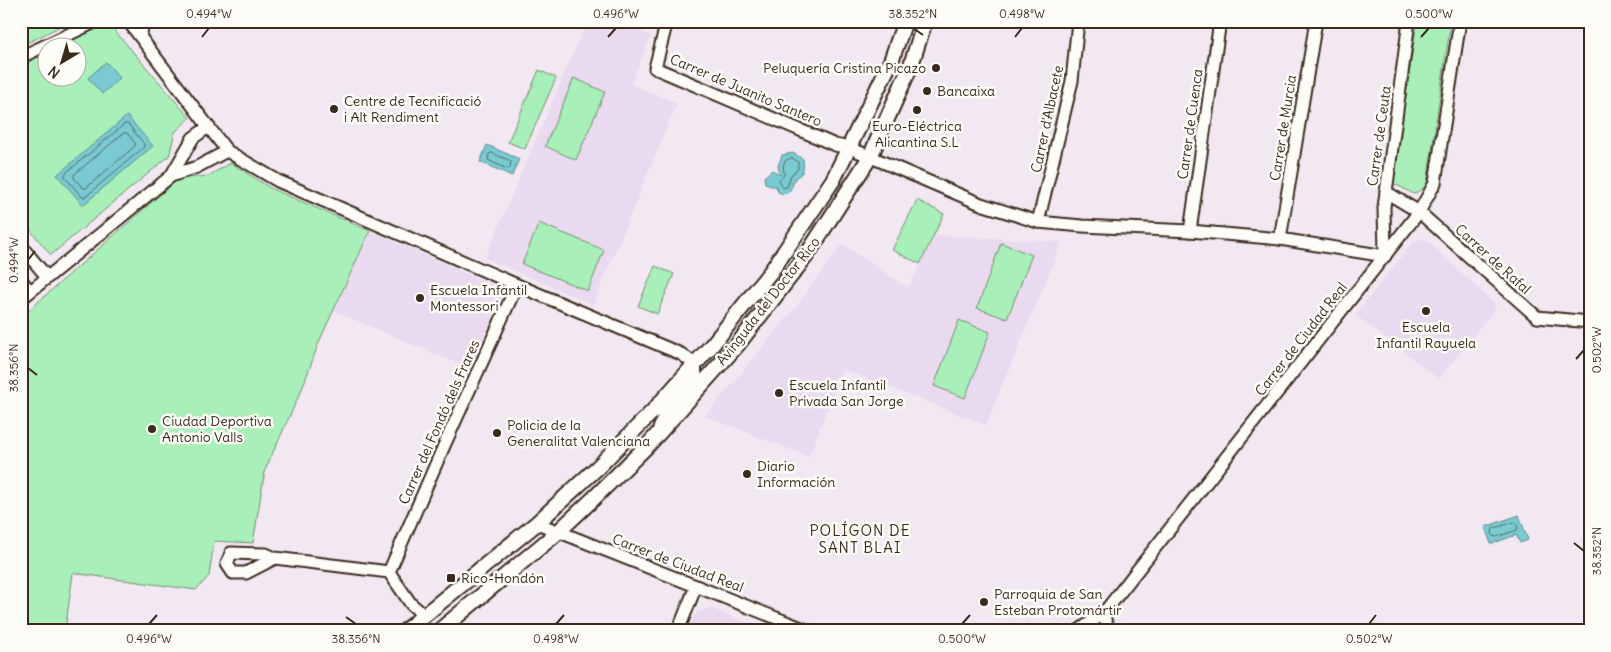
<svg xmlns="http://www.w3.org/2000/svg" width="1611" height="652" viewBox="0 0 1611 652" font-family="Delius,sans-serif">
  <rect width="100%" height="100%" fill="#f2e8f2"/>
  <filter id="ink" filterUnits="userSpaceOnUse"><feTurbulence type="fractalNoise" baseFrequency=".02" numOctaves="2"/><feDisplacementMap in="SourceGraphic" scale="10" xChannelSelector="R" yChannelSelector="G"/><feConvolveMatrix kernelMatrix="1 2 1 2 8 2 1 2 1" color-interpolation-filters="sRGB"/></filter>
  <g filter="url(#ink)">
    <g fill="#eadaef">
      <polygon points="587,21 596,21 604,24 605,21 618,21 651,36 631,84 677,103 593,305 485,258"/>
      <polygon points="371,231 497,287 500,291 500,300 471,367 468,368 463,366 334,311"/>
      <polygon points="936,235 1062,242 986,425 842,369 809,457 705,416 796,307 842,244 908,288"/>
      <polygon points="1419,239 1427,240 1496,305 1496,307 1439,379 1355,315 1413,242"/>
      <polygon points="710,608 769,631 688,631 693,617 698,612"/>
    </g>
    <g fill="#a9efba" stroke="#728c6c">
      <polygon points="21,21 71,21 21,46"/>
      <polygon points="1417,21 1451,21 1427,183 1425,187 1414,194 1393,183"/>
      <polygon points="108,23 190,118 175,132 169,156 51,255 21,219 21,66 47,53 48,78 78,78 78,48 59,47"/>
      <polygon points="539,70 556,78 525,149 508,142"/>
      <polygon points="574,78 605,92 576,160 545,146"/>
      <polygon points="231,163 272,189 370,231 319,342 302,389 265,470 253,543 214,541 209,576 196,590 73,573 65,631 21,631 21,317 178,179 208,176"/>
      <polygon points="917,200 944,214 920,264 892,250"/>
      <polygon points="539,223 604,250 588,291 522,264"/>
      <polygon points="1001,243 1032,255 1007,319 977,308"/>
      <polygon points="655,266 674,274 657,314 638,306"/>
      <polygon points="959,320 990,332 965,398 934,386"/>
    </g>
    <g fill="#79cad2" stroke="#608a8a">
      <polygon points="106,62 120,78 102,94 88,78"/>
      <polygon points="127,116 153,146 83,205 57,175"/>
      <polygon points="487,145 519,159 512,176 480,162"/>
      <path d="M 793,153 L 803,159 C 804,167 804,174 796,177 C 791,186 791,198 778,192 L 776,186 L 770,186 L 765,183 L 764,177 L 772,170 L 780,175 L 778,166 L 782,155 Z"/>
      <polygon points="1519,515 1528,540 1520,543 1516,535 1491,544 1485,527"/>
    </g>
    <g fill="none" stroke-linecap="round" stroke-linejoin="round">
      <g stroke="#546a66" stroke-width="1">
        <polygon points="125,124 128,124 144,144 144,147 85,197 82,197 65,177 65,174"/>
        <polygon points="124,133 127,133 135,143 135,146 86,188 83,188 74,178 74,175"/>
        <polygon points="492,153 511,161 510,168 507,169 488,160 489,154"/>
        <polygon points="792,158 798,162 798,169 791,175 787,187 783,188 779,180 784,175 783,166 785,161"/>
        <polygon points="1515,522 1518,527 1517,530 1496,537 1493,536 1492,532 1493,529"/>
      </g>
      <g stroke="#3b2a1e" stroke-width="15">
        <g id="minor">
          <polyline points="128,21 227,151 278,181 517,285 681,354 695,364 696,376 693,383 663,418 659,429"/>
          <polyline points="667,21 655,68 835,145 850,148 981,204 1038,222 1082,226 1190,231 1280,239 1385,256"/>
          <polyline points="140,36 144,21"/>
          <polyline points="21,57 97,21"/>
          <polyline points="171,176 193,138 208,127"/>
          <polyline points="1386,192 1419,212 1537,317 1590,322"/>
          <polyline points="1038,222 1072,81 1078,21"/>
          <polyline points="1190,231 1220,21"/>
          <polyline points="1280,239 1316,21"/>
          <polyline points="21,246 47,277"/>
          <polyline points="1385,256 1384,207 1409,21"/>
          <polyline points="21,280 30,291"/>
          <polyline points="21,299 171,176 197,167 227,151"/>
          <polyline points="537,523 809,631"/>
          <polyline points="275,558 246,573 233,573 227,564 231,553 266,554 275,558 389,572 411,604 424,615"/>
          <polyline points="389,572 443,448 517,285"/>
          <polyline points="1103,614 1109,631"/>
          <polyline points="678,631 696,586"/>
          <polyline points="1078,631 1103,614 1419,212 1435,183 1460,21"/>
        </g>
      </g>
      <g stroke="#3b2a1e" stroke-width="18">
        <g id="tertiary">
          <polyline points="405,631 537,523 598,467 655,409 712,345 772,270 833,180 891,61 905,21"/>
          <polyline points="439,631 558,532 593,499 649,444 738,344 806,256 870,157 911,65 925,21"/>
        </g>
      </g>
      <use href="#minor" stroke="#fdfcf7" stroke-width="11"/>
      <use href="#tertiary" stroke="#fdfcf7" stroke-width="14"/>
    </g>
  </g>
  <path fill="none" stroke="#3b2a1e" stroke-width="2" d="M 913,28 L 923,35M 202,37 L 209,28M 608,37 L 616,28M 1015,37 L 1022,28M 1421,37 L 1429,28M 28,260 L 35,251M 1576,359 L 1584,350M 28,368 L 37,375M 1574,543 L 1584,551M 346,617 L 356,624M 149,624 L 157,615M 556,624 L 564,615M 962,624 L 970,615M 1369,624 L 1376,615"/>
  <g fill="#3b2a1e" stroke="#fdfcf7" stroke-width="2">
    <circle cx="936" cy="68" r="5"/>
    <circle cx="927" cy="91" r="5"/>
    <circle cx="334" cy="109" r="5"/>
    <circle cx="917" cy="110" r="5"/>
    <circle cx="420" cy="298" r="5"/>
    <circle cx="1426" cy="311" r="5"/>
    <circle cx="779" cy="393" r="5"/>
    <circle cx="152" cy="429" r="5"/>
    <circle cx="497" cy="433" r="5"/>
    <circle cx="747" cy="474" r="5"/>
    <rect x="446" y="573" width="10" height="10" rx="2.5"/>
    <circle cx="984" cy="602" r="5"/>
  </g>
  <g text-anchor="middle" stroke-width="5" stroke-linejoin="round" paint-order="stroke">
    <g font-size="14" fill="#3b2a1e" stroke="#fdfcf7" text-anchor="start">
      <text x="926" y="73" text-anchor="end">Peluquería Cristina Picazo</text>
      <text x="937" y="96">Bancaixa</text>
      <text x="344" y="106">Centre de Tecnificació<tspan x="344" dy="16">i Alt Rendiment</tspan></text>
      <text x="917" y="131" text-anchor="middle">Euro-Eléctrica<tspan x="917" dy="16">Alicantina S.L</tspan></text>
      <text x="430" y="295">Escuela Infantil<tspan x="430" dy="16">Montessori</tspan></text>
      <text x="1426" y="332" text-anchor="middle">Escuela<tspan x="1426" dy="16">Infantil Rayuela</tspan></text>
      <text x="789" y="390">Escuela Infantil<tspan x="789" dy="16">Privada San Jorge</tspan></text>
      <text x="162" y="426">Ciudad Deportiva<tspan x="162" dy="16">Antonio Valls</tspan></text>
      <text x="507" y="430">Policia de la<tspan x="507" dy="16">Generalitat Valenciana</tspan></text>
      <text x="757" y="471">Diario<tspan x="757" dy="16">Información</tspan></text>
      <text x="461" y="583">Rico-Hondón</text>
      <text x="994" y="599">Parroquia de San<tspan x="994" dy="16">Esteban Protomártir</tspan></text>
    </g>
    <g font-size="14" fill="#3b2a1e" stroke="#fdfcf7">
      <text transform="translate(746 90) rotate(23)" y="5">Carrer de Juanito Santero</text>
      <text transform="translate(1047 119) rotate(-78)" y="5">Carrer d'Albacete</text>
      <text transform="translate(1190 124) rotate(-82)" y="5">Carrer de Cuenca</text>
      <text transform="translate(1283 128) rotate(-81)" y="5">Carrer de Murcia</text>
      <text transform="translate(1379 136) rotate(-82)" y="5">Carrer de Ceuta</text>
      <text transform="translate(1493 259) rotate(42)" y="5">Carrer de Rafal</text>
      <text transform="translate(768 301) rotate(-52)" y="5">Avinguda del Doctor Rico</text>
      <text transform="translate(1301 339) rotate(-52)" y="5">Carrer de Ciudad Real</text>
      <text transform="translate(439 422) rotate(-66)" y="5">Carrer del Fondó dels Frares</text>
      <text transform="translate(678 563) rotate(21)" y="5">Carrer de Ciudad Real</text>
    </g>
    <g font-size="15" letter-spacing="1" fill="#3b2a1e" stroke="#fdfcf7">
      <text x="860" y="536">POLÍGON DE<tspan x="860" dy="17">SANT BLAI</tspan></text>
    </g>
  </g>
  <rect width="1611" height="652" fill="none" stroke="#fdfcf7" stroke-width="55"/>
  <g transform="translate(62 62) rotate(218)"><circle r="24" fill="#fdfcf7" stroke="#afa8a0"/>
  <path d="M0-4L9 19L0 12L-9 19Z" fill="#3b2a1e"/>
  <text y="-8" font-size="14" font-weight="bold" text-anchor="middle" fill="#3b2a1e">N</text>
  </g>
  <rect x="28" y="28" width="1556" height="596" fill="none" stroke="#3b2a1e" stroke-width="2"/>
  <g font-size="12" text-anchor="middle" fill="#3b2a1e">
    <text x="209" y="18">0.494°W</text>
    <text x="616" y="18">0.496°W</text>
    <text x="913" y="18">38.352°N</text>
    <text x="1022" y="18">0.498°W</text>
    <text x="1429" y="18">0.500°W</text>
    <text transform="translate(14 260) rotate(-90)" y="4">0.494°W</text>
    <text transform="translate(1597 350) rotate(-90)" y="4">0.502°W</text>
    <text transform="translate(14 368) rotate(-90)" y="4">38.356°N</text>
    <text transform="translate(1597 551) rotate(-90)" y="4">38.352°N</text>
    <text x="149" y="643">0.496°W</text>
    <text x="356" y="643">38.356°N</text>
    <text x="556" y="643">0.498°W</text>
    <text x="962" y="643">0.500°W</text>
    <text x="1369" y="643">0.502°W</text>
  </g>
</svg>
